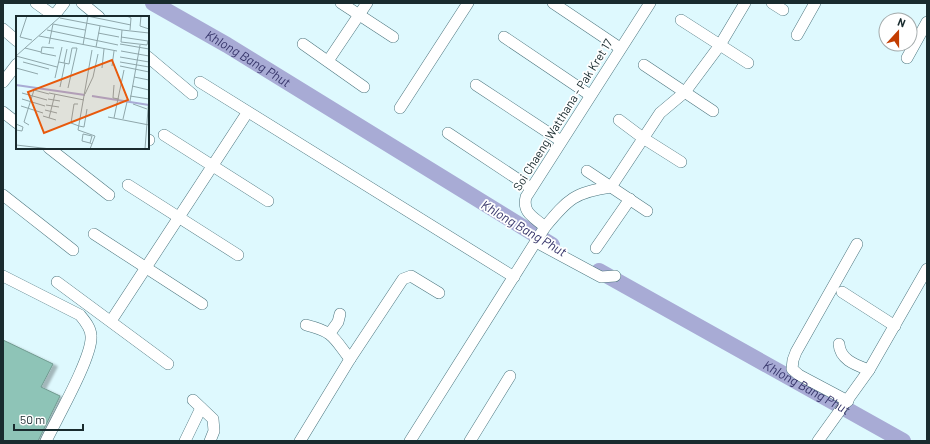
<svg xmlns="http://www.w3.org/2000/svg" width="930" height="444" viewBox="0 0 930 444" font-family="Barlow,sans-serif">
  <defs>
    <filter id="shadow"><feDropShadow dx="4.5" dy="2.5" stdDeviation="1" flood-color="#0004"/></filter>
  </defs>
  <rect width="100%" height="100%" fill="#def9fe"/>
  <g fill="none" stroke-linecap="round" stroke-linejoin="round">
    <g stroke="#a8abd5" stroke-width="16">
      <path id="s1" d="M 153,3 L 227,45 L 552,245"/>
      <path id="s2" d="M 599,271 L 903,441"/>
    </g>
  </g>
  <polygon fill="#8ec4b7" stroke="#719a90" filter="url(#shadow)" points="3,340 53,364 41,387 60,396 38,441 3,441"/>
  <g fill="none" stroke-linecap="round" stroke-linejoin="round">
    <g stroke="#4d767f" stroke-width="12">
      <g id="minor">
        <polyline points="36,3 54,16"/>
        <polyline points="82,3 99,17"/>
        <polyline points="341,3 393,37"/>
        <polyline points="553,3 620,48"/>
        <polyline points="772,3 783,10"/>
        <polyline points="53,17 64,3"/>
        <polyline points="681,20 748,63"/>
        <polyline points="3,29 17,41"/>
        <polyline points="797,35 815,3"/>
        <polyline points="504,37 590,95"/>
        <polyline points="303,44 364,87"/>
        <polyline points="148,57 192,94"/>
        <polyline points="907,58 927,22"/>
        <polyline points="328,61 367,3"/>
        <polyline points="644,65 713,111"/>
        <polyline points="3,82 17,64"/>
        <polyline points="200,82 514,277"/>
        <polyline points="476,85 561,141"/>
        <polyline points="400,108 468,3"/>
        <polyline points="3,112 17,123"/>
        <polyline points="619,120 643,138 681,162"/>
        <polyline points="448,133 531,188"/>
        <polyline points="164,135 268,201"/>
        <polyline points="148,140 149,140"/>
        <polyline points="49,148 109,195"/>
        <polyline points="587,171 647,211"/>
        <polyline points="128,185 238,255"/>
        <polyline points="3,195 73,250"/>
        <path d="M 545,227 C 568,199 575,192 611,187 L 660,113 L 685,92 L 720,45 L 745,3"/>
        <polyline points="94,234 202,304"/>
        <polyline points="536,242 601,277 615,276"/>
        <polyline points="596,248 630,199"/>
        <path d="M 3,276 L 80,315 C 85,321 91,328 91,336 C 93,356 56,420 46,441"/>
        <polyline points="57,282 168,364"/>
        <polyline points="842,292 895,326"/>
        <polyline points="111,321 247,113"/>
        <path d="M 306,325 C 334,332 333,337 350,359"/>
        <polyline points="330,333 338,322 340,314"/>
        <path d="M 839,344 C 840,360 856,365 869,370"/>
        <polyline points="193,400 213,419 214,431 210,441"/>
        <polyline points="848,401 799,375 792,369 793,360 796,352 857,244"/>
        <polyline points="185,441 201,408"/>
        <polyline points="300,441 350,359 403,279 411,276 439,293"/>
        <path d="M 410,441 L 545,227 C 534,217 522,213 526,197 L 650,3"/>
        <polyline points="470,441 510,376"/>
        <polyline points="818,441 869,370 927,269"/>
      </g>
    </g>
    <use href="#minor" stroke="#fff" stroke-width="11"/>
  </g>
  <g text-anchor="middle" stroke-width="3.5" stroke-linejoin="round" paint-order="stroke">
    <g font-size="12" fill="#192b2e" stroke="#fff">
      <text transform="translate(563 115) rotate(-58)" y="4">Soi Chaeng Watthana - Pak Kret 17</text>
    </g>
    <g font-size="13" font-style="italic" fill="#36356a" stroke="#fff">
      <text dy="5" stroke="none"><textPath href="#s1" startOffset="110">Khlong Bang Phut</textPath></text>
      <text transform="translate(524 228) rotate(31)" y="5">Khlong Bang Phut</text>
      <text dy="5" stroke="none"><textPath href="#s2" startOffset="238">Khlong Bang Phut</textPath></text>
    </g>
  </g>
  <g transform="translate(16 16)">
    <rect width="133" height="133" fill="#def9fe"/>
    <path fill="none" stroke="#a8abd5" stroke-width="2" d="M 0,69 L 69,79M 76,80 L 133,89"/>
    <path fill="none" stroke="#8fa7ab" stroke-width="1" d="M 11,0 L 4,21 L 16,24M 71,0 L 115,9M 111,0 L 115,2 L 114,14M 125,0 L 124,10 L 133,13M 44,2 L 106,14M 31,14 L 102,29M 82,17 L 103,21M 23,20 L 101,35M 105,21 L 132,25M 132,25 L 131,29 L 105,26 L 106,14 L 133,17M 33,28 L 37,8 L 69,14M 104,28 L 133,33M 67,29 L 72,0M 80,31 L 84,10M 9,32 L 25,36M 38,32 L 26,31 L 25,37 L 40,40M 105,35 L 133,40M 0,40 L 41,51M 0,40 L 45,0M 104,41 L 133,46M 7,46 L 33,53M 43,46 L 53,48 L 56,32 L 61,32 L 52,72M 104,46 L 133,51M 48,47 L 51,33M 96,50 L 98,35M 104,50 L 133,56M 0,52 L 22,58M 86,52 L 88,33M 118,61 L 133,64M 39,62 L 46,31M 98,69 L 97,82 L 103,83M 116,70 L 133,74M 44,71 L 49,47M 6,77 L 31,84M 33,77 L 68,84M 69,78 L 77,61 L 82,38M 114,80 L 133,83M 6,83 L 29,90M 32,83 L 44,85M 114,85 L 124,29M 62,88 L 58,88 L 55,107 L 63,110M 117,88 L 131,93M 30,89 L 43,91M 5,90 L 27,97M 29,94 L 41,97M 27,100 L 40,104M 92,101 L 133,109M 33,102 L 39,78M 98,102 L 108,54M 107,103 L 111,86M 0,108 L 7,111 L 6,115 L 0,114M 13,109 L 8,106 L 18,74 L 33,78M 63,110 L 68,111 L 71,93M 74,127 L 76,120 L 67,118 L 66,125 L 74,127 L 76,128M 0,129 L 35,133M 74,133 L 79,120 L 62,114 L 76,34M 129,133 L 133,80"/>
    <path fill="#e8590c" fill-opacity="0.15" stroke="#e8590c" stroke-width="2" d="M 96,44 L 112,84 L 28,117 L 12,76 Z"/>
    <rect width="133" height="133" fill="none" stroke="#192b2e" stroke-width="2"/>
  </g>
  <rect width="930" height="444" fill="none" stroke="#192b2e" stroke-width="8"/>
  <g transform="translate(898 32) rotate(21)"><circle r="19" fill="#ffffff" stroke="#a3aaab"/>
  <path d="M0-3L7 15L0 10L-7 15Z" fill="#c33d01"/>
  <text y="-6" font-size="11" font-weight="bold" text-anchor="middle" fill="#192b2e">N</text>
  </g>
  <path d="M14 424v6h69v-6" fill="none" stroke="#192b2e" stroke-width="2"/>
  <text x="20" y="424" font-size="12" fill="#192b2e" stroke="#ffffff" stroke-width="3" paint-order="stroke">50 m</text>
</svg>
